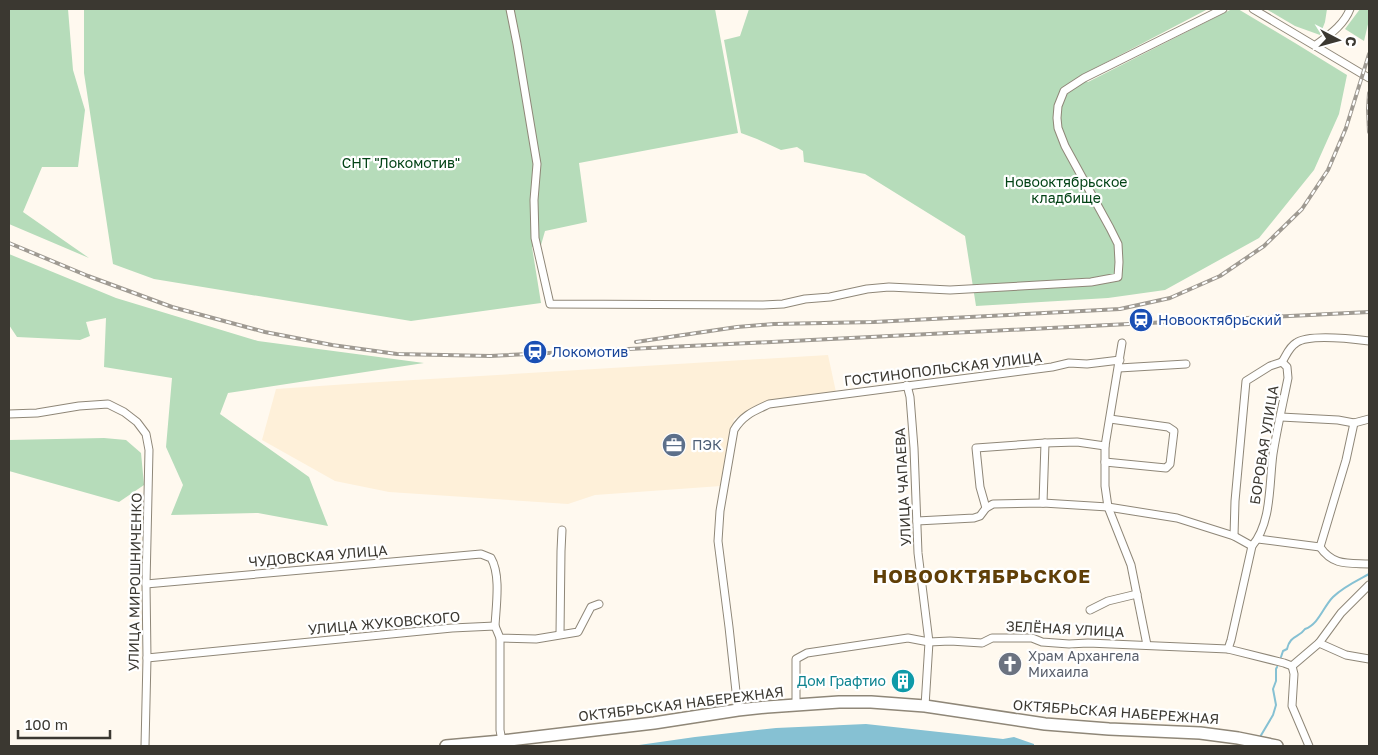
<svg xmlns="http://www.w3.org/2000/svg" width="1378" height="755" viewBox="0 0 1378 755" font-family="'Golos Text',sans-serif">
  <rect width="100%" height="100%" fill="#fff9ef"/>
  <polygon fill="#fef0d9" points="828,355 836,392 757,405 734,419 721,486 595,495 568,504 389,492 335,481 262,440 276,389 363,383"/>
  <g fill="#b6dcba">
    <polygon points="9,9 68,9 73,70 85,110 78,167 42,167 23,212 89,258 9,224"/>
    <polygon points="84,9 715,9 738,133 579,163 587,222 545,231 541,245 532,247 541,303 411,321 154,279 113,264 84,73"/>
    <polygon points="749,9 1208,9 1078,77 1088,82 1232,9 1238,9 1295,43 1347,75 1339,114 1314,170 1259,238 1165,290 1108,298 976,306 965,236 865,174 804,162 803,151 797,147 781,150 757,139 741,133 724,40 740,36"/>
    <polygon points="1266,9 1327,9 1325,22 1320,35 1295,26"/>
    <polygon points="1360,9 1369,9 1369,20 1364,41 1345,29"/>
    <polygon points="9,254 116,298 258,341 424,363 228,393 220,414 309,477 328,526 258,513 171,515 183,485 166,447 172,378 104,367 106,318 86,322 90,336 80,340 17,337 9,325"/>
    <polygon points="104,438 126,440 141,453 144,485 119,502 9,471 9,440"/>
  </g>
  <polygon fill="#86c1d3" points="866,724 1003,739 1014,737 1034,744 1034,746 632,746 695,737 776,728"/>
  <g fill="none" stroke-linecap="round" stroke-linejoin="round">
    <g stroke="#86c1d3" stroke-width="2">
      <path d="M 1281,657 L 1283,651 L 1287,649 C 1290,635 1299,638 1305,629 C 1319,624 1323,607 1333,597 C 1343,587 1358,580 1369,574"/>
      <polyline points="1260,737 1273,715 1276,705 1273,689 1276,681 1276,669 1277,667"/>
    </g>
    <g stroke="#8f8778" stroke-width="9">
      <g id="street">
        <polyline points="510,9 517,44 537,164 534,200 535,238 550,304 763,305 783,304 805,299 830,297 867,289 889,287 950,290 1091,282 1118,277 1119,262 1118,244 1110,228 1065,146 1058,128 1057,118 1058,106 1064,91 1084,78 1223,9"/>
        <polyline points="1253,9 1369,78"/>
        <path d="M 1316,45 C 1329,35 1344,25 1350,9"/>
        <polyline points="1122,343 1105,446 1105,486 1108,507 1131,565 1147,645"/>
        <path d="M 1282,362 C 1286,356 1289,347 1296,343 C 1308,334 1353,339 1369,341"/>
        <polyline points="1119,368 1186,364"/>
        <polyline points="907,385 910,397 914,448 918,553 929,642 925,706"/>
        <polyline points="9,414 37,413 79,406 108,404 124,412 137,422 146,434 149,450 146,584 147,658 145,746"/>
        <polyline points="1281,417 1338,420 1354,423 1369,419"/>
        <path d="M 1354,423 L 1346,460 L 1320,547 C 1333,566 1348,563 1369,564"/>
        <polyline points="1105,462 1166,468 1170,464 1174,431 1168,427 1110,419"/>
        <polyline points="1043,503 1045,443"/>
        <polyline points="986,508 980,487 976,448 1045,443 1077,442 1105,446"/>
        <polyline points="917,521 974,518 980,516 986,508 993,504 1043,503 1108,507 1177,518 1234,536 1252,546"/>
        <polyline points="1234,536 1235,501 1246,381 1270,366 1282,362"/>
        <polyline points="1258,539 1320,547"/>
        <path d="M 146,584 L 481,554 L 491,558 C 501,575 496,606 495,626"/>
        <polyline points="1090,610 1108,601 1137,594"/>
        <polyline points="560,634 561,551 562,530"/>
        <polyline points="500,638 500,730 502,741"/>
        <polyline points="1319,643 1341,613 1369,585"/>
        <path d="M 1228,649 L 1231,640 L 1252,546 C 1272,523 1269,483 1273,454 C 1277,429 1283,403 1288,378 L 1287,367 L 1282,362"/>
        <polyline points="147,658 452,628 495,626 500,638 536,639 578,632 591,607 599,604"/>
        <polyline points="1292,666 1294,674 1292,706 1309,746"/>
        <polyline points="796,704 796,659 807,653 908,638 929,642 950,641 982,643 992,638 1032,638 1042,642 1069,644 1088,643 1228,649 1284,663 1292,666 1319,643 1346,655 1369,659"/>
        <path d="M 738,710 L 729,627 L 718,541 L 720,511 L 734,430 C 743,415 754,411 769,404 L 1052,367 L 1069,363 L 1087,364 L 1120,360"/>
      </g>
    </g>
    <g stroke="#8f8778" stroke-width="14">
      <polyline id="primary" points="446,746 502,741 654,723 738,710 767,707 839,702 871,702 925,706 1045,724 1109,729 1200,733 1238,738 1277,746"/>
    </g>
    <use href="#street" stroke="#fff" stroke-width="7"/>
    <use href="#primary" stroke="#fff" stroke-width="11"/>
    <g stroke="#9f9a92" stroke-width="4">
      <g id="rail">
        <polyline points="1369,93 1368,109 1369,132"/>
        <polyline points="9,243 88,276 172,307 265,332 332,345 397,354 490,356 1369,312"/>
        <polyline points="636,342 737,327 774,324 874,322 1120,309 1170,298 1220,276 1264,246 1302,209 1328,170 1346,128 1369,54"/>
      </g>
    </g>
    <use href="#rail" stroke="#fff" stroke-width="2" stroke-dasharray="5.5" stroke-linecap="butt"/>
  </g>
  <defs>
    <g id="station-disc" transform="scale(1.25)"><circle r="9.5" fill="#1a4fb4" stroke="#fff"/><path d="M-3-6H3Q5-6 5-4V2Q5 4 3 4L4.5 6H3L1.5 4h-3L-3 6H-4.5L-3 4Q-5 4-5 2V-4Q-5-6-3-6ZM-3.5-4v3h7v-3ZM-3.5 1v1.5H-2V1ZM2 1v1.5H3.5V1Z" fill="#fff"/></g>
    <g id="office-disc" transform="scale(1.25)"><circle r="9.5" fill="#5c6f8a" stroke="#fff"/><path d="M-6-3h4V-5.5h4V-3h4V5H-6ZM-1-4.5V-3h2v-1.5ZM-6 0V1H6V0Z" fill="#fff"/></g>
    <g id="church-disc" transform="scale(1.25)"><circle r="9.5" fill="#6b7280" stroke="#fff"/><path d="M-1.2-6h2.4v3.5h3.3v2.4h-3.3V6h-2.4V-.1h-3.3v-2.4h3.3Z" fill="#fff"/></g>
    <g id="building-disc" transform="scale(1.25)"><circle r="9.5" fill="#0f9aa8" stroke="#fff"/><path d="M-4-6H4V6H1V3H-1V6H-4ZM-2.5-4.3h1.7v1.8h-1.7ZM.8-4.3h1.7v1.8H.8ZM-2.5-1h1.7V.8h-1.7ZM.8-1h1.7V.8H.8Z" fill="#fff"/></g>
  </defs>
  <g fill-rule="evenodd">
    <use href="#station-disc" x="1141" y="320"/>
    <use href="#station-disc" x="535" y="352"/>
    <use href="#office-disc" x="674" y="445"/>
    <use href="#church-disc" x="1010" y="664"/>
    <use href="#building-disc" x="903" y="681"/>
  </g>
  <g text-anchor="middle" stroke-width="4.5" stroke-linejoin="round" paint-order="stroke">
    <g font-size="14" fill="#034316" stroke="#fff">
      <text x="401" y="168">СНТ "Локомотив"</text>
      <text x="1066" y="187">Новооктябрьское<tspan x="1066" dy="16">кладбище</tspan></text>
    </g>
    <g font-size="14" fill="#164399" stroke="#fff" text-anchor="start">
      <text x="1158" y="325">Новооктябрьский</text>
      <text x="552" y="357">Локомотив</text>
    </g>
    <g font-size="14" fill="#3b3831" stroke="#fff">
      <text transform="translate(943 369) rotate(-7)" y="5">ГОСТИНОПОЛЬСКАЯ УЛИЦА</text>
      <text transform="translate(1264 445) rotate(-81)" y="5">БОРОВАЯ УЛИЦА</text>
      <text transform="translate(903 487) rotate(-93)" y="5">УЛИЦА ЧАПАЕВА</text>
      <text transform="translate(318 556) rotate(-5)" y="5">ЧУДОВСКАЯ УЛИЦА</text>
      <text transform="translate(135 582) rotate(-89)" y="5">УЛИЦА МИРОШНИЧЕНКО</text>
      <text transform="translate(384 623) rotate(-5)" y="5">УЛИЦА ЖУКОВСКОГО</text>
      <text transform="translate(1065 629) rotate(3)" y="5">ЗЕЛЁНАЯ УЛИЦА</text>
      <text transform="translate(681 704) rotate(-7)" y="5">ОКТЯБРЬСКАЯ НАБЕРЕЖНАЯ</text>
      <text transform="translate(1116 712) rotate(4)" y="5">ОКТЯБРЬСКАЯ НАБЕРЕЖНАЯ</text>
    </g>
    <g font-size="14" fill="#4e5e75" stroke="#fff" text-anchor="start">
      <text x="692" y="450">ПЭК</text>
    </g>
    <g font-size="14" fill="#5b616d" stroke="#fff" text-anchor="start">
      <text x="1028" y="661">Храм Архангела<tspan x="1028" dy="16">Михаила</tspan></text>
    </g>
    <g font-size="14" fill="#0d838f" stroke="#fff" text-anchor="end">
      <text x="886" y="686">Дом Графтио</text>
    </g>
    <g font-size="19" font-weight="bold" letter-spacing="1" fill="#603f07" stroke="#fff">
      <text x="982" y="583">НОВООКТЯБРЬСКОЕ</text>
    </g>
  </g>
  <rect width="1378" height="755" fill="none" stroke="#3b3831" stroke-width="20"/>
  <g transform="translate(1338 40) rotate(96)" stroke="#ffffff" stroke-width="4" paint-order="stroke">
  <path d="M0-4L9 19L0 12L-9 19Z" fill="#3b3831"/>
  <text y="-8" font-size="14" font-weight="bold" text-anchor="middle" fill="#3b3831">С</text>
  </g>
  <path d="M18 730v8h92v-8" fill="none" stroke="#3b3831" stroke-width="2.5"/>
  <text x="25" y="730" font-size="15" fill="#3b3831" stroke="#ffffff" stroke-width="4" paint-order="stroke">100 m</text>
</svg>
